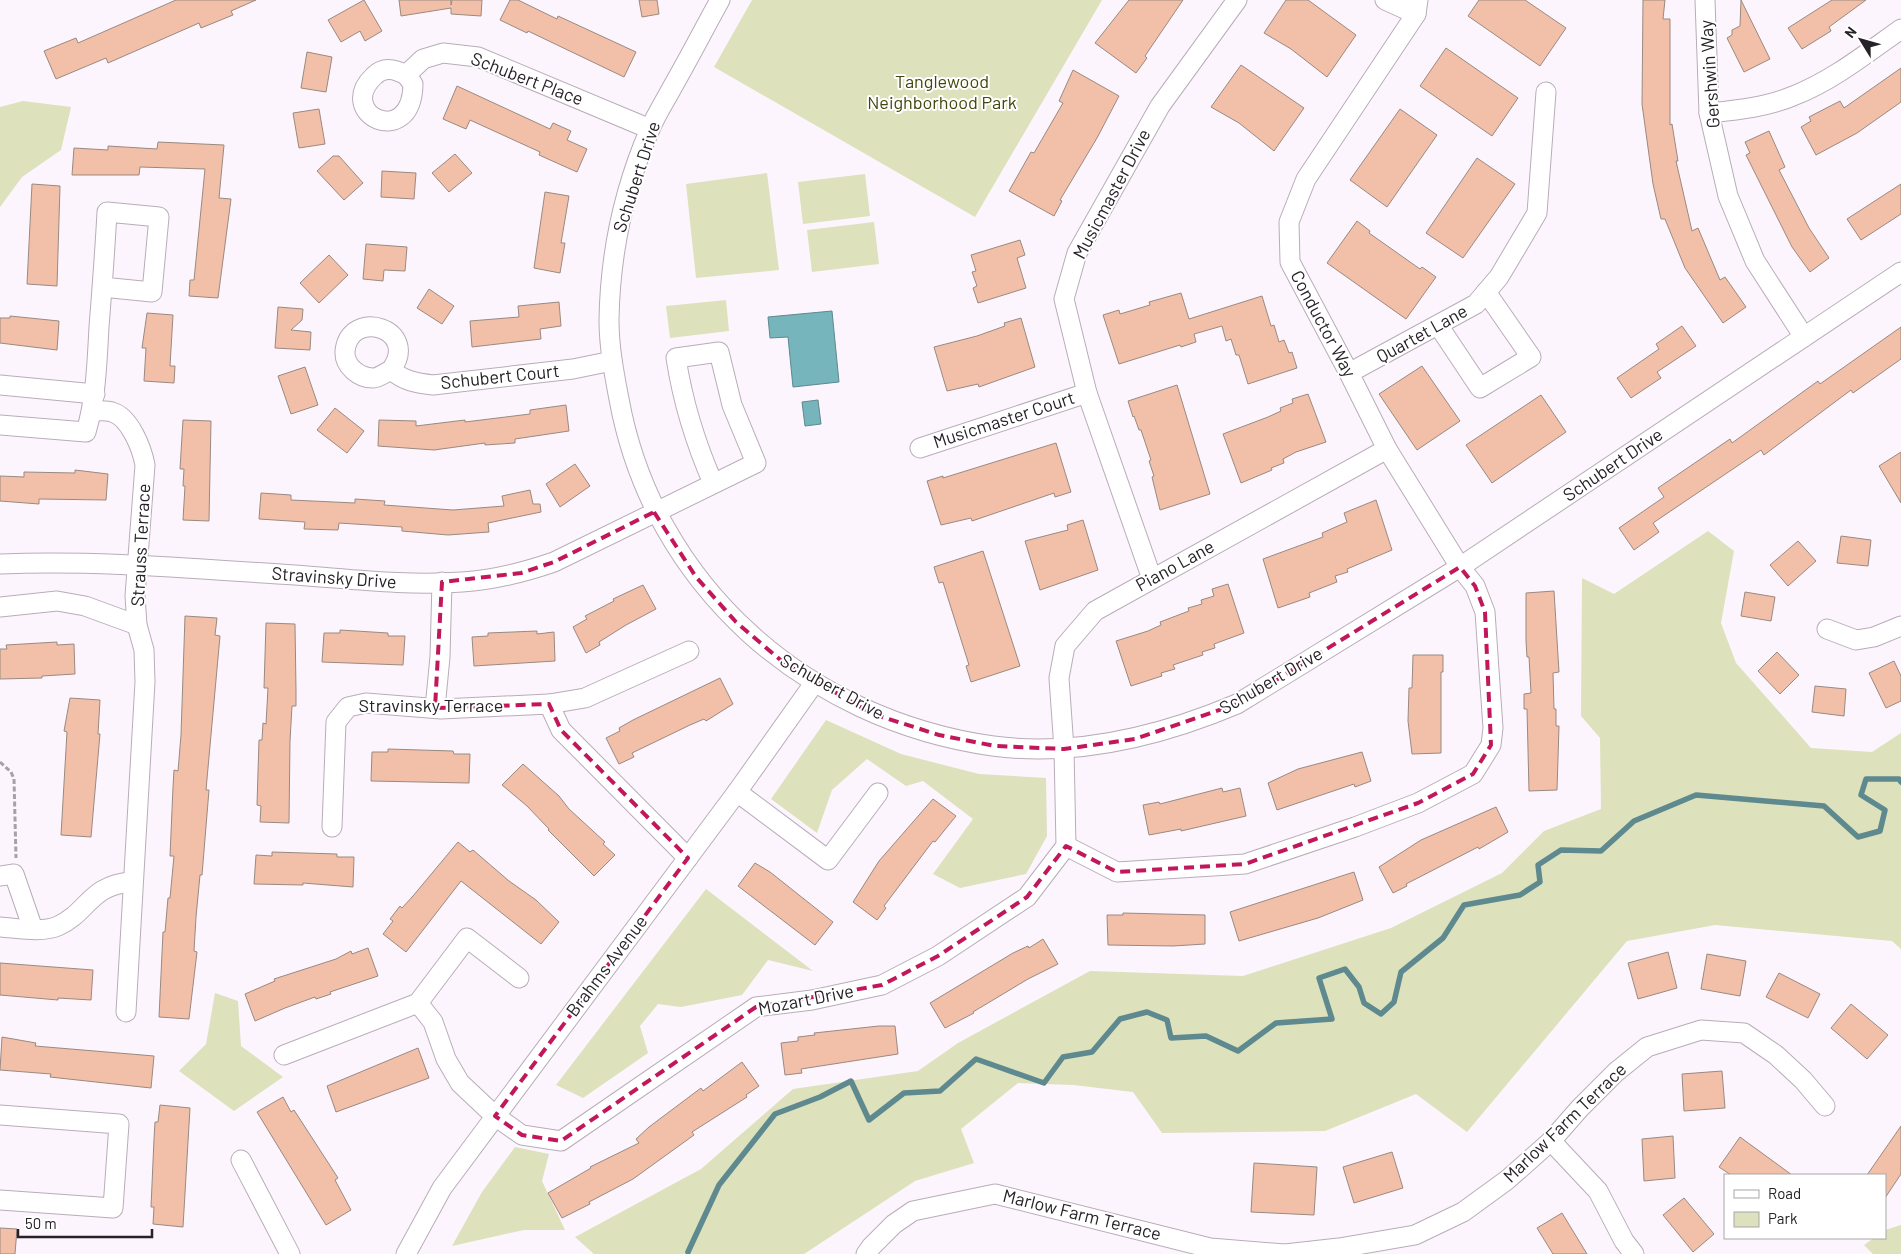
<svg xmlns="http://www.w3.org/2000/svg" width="1901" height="1254" viewBox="0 0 1901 1254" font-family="Barlow,sans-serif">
  <rect width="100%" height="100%" fill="#fdf5fd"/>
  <g fill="#dde1bc">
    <polygon points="752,0 1102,0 975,217 714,67"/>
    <polygon points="23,101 71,107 61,150 22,177 0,207 0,107"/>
    <polygon points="767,173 779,270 696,278 686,184"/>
    <polygon points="865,174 870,216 803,224 798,182"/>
    <polygon points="874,222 879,264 812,272 807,230"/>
    <polygon points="726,300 729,331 670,338 666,306"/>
    <polygon points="1708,531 1734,551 1721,623 1736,663 1811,748 1872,752 1901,733 1901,949 1892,941 1715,925 1627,941 1467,1132 1416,1094 1325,1131 1162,1133 1133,1092 1073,1085 1018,1083 961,1129 974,1163 915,1181 804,1254 594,1254 575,1237 701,1169 793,1089 918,1071 958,1043 1090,971 1243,976 1391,928 1502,873 1544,831 1601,809 1600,738 1581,716 1582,578 1614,594"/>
    <polygon points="826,720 901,754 979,774 1046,778 1047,836 1026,874 960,888 933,874 973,819 923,781 906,786 867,759 832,790 817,833 771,799"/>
    <polygon points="706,889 813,971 768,960 742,995 681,1007 658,1004 640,1026 648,1053 583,1098 556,1085"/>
    <polygon points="215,993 238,1001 241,1046 283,1077 234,1111 179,1071 206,1044"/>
    <polygon points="515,1147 549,1154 542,1181 565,1230 524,1230 452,1246 482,1192"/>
    <polygon points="1901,1225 1901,1254 1873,1254 1864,1245 1874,1238 1885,1238 1885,1230"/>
  </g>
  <g fill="#75b5bb" stroke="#5d898f">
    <polygon points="832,311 839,382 793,387 788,337 770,338 768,317"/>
    <polygon points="818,400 821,424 805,426 802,402"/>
  </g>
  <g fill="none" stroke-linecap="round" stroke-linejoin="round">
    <polyline stroke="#5d898f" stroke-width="5.5" points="688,1252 719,1185 775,1114 820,1097 851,1081 869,1120 904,1093 940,1091 976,1059 1044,1083 1063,1057 1092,1052 1120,1019 1147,1012 1167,1020 1171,1038 1206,1036 1238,1051 1276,1023 1332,1019 1319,978 1345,969 1359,987 1364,1003 1381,1014 1394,1002 1401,972 1443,938 1464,905 1520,895 1540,882 1538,865 1561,850 1601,851 1634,821 1696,795 1824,806 1858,837 1880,831 1885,810 1861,795 1866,779 1899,779 1901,782"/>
  </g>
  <g fill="#f2c0a8" stroke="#9a8981">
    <polygon points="176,0 256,0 231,11 233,15 201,28 199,23 108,63 106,58 56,79 44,51 76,38 78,43"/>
    <polygon points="364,0 382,31 365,41 360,31 341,42 328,20"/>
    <polygon points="399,0 451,0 451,5 452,0 482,0 481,16 451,14 451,8 401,16"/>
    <polygon points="510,0 518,0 557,19 558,16 636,52 624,77 528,31 527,33 500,20"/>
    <polygon points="639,0 657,0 659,14 642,17"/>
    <polygon points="1129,0 1183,0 1145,56 1147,58 1136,73 1095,43"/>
    <polygon points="1286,0 1308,0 1356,35 1327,77 1291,49 1264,33"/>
    <polygon points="1479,0 1525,0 1566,28 1540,66 1468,16"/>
    <polygon points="1643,0 1665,0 1663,19 1670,19 1670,125 1672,124 1678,161 1676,161 1692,231 1698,228 1720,280 1725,277 1746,307 1723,323 1685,268 1665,219 1661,219 1653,184 1642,104"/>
    <polygon points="1741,0 1770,59 1744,72 1727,38 1732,35 1732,30 1740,26"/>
    <polygon points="1832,0 1866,0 1829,27 1831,31 1802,49 1788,28"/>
    <polygon points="1446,48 1518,98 1492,136 1420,86"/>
    <polygon points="307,52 332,57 326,92 301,88"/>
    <polygon points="1241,65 1304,108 1274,151 1239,123 1211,107"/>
    <polygon points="1901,68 1901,102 1857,133 1816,155 1801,127 1811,121 1809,117 1840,101 1844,108"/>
    <polygon points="1073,70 1119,96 1097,138 1060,200 1062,201 1054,216 1009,191 1031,152 1034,153 1063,103 1059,101"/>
    <polygon points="457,86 550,129 553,123 571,131 567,140 587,149 577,172 539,155 540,152 470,120 466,129 443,119"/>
    <polygon points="319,109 325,144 299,148 293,113"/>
    <polygon points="1400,109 1437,135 1387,207 1350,180"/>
    <polygon points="1769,131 1785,167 1779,170 1809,228 1829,258 1810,272 1792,247 1746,155 1750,153 1745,142"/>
    <polygon points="158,142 224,145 219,198 231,199 218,298 189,296 190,280 194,280 205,169 140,167 139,175 72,175 74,148 108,150 108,146 157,149"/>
    <polygon points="455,154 472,173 449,192 432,173"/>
    <polygon points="333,156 339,156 363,183 344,200 317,171"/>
    <polygon points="1477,158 1515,184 1463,258 1426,233"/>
    <polygon points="382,171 416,173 414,199 381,197"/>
    <polygon points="32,184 60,186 57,286 27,284"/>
    <polygon points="1901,184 1901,214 1861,240 1847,219"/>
    <polygon points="545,192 569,196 561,243 565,243 560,273 534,268"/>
    <polygon points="1357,221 1370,231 1369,233 1420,269 1422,267 1436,277 1406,319 1327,263"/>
    <polygon points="1020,240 1025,255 1017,258 1026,288 978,303 973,288 977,286 972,272 976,271 971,255"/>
    <polygon points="366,244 407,247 405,271 384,270 383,281 363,279"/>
    <polygon points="329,255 348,275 319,303 300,283"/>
    <polygon points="429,289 454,306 442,324 417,308"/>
    <polygon points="1181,293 1189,319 1262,296 1271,326 1274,325 1279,342 1284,340 1289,353 1292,352 1297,368 1248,384 1239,355 1236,355 1231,339 1226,341 1222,326 1194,334 1196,342 1181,347 1180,345 1119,364 1103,315 1119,310 1120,314 1150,305 1149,302"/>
    <polygon points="559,302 561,326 540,329 541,339 472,347 470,321 519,317 518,306"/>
    <polygon points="278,307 303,309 302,320 291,330 311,332 310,350 275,348"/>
    <polygon points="147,313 173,315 170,366 175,366 174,383 144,381 146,348 142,348"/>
    <polygon points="10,316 59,321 57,350 0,343 0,318 10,318"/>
    <polygon points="1021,318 1035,367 979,387 978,384 947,391 934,347 977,336 1005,326 1004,323"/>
    <polygon points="1682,326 1696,346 1657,372 1661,378 1631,398 1617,378 1659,349 1656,344"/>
    <polygon points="1901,327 1901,359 1853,393 1851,390 1764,455 1761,450 1653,523 1659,532 1634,550 1619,528 1664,497 1658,488 1730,439 1732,443 1818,381 1820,384"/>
    <polygon points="1422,366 1460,421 1417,450 1379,394"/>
    <polygon points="305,367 318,405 291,414 278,376"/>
    <polygon points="1177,385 1210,494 1160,510 1152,477 1154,476 1149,461 1151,460 1141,430 1139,430 1134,416 1133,417 1128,401"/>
    <polygon points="1308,394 1326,442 1296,452 1283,459 1284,463 1271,468 1272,470 1241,483 1223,434 1268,417 1281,411 1280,408 1293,403 1292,399"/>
    <polygon points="1541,395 1566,432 1492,483 1466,445"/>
    <polygon points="566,405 569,431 515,439 515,443 485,445 485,443 434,450 378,446 379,420 416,421 416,426 465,420 465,422 530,414 530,410"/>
    <polygon points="335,408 364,431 347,453 317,430"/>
    <polygon points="183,420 211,421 209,521 183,520 185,486 183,486 184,469 180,469"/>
    <polygon points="1056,443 1071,492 1055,497 1054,493 972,521 971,518 941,525 927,481 943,476 943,478"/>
    <polygon points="1901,452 1901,503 1879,466"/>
    <polygon points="575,464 590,486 560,507 546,484"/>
    <polygon points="75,470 108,474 106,500 39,499 39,504 0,501 0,476 24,477 24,472 75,473"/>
    <polygon points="530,490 533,504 540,504 541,512 488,523 489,532 448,535 402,531 402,527 339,523 338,530 304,529 305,522 259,519 261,493 291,495 291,500 355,503 355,499 385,501 384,505 453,510 504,506 502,496"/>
    <polygon points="1376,500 1392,550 1347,569 1348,572 1335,576 1337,582 1309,593 1310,597 1278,608 1263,559 1323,537 1322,533 1347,522 1344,513"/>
    <polygon points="1083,520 1098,570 1040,590 1025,541 1068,530 1067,525"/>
    <polygon points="1841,536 1871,540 1868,566 1837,563"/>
    <polygon points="1798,541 1816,561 1788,586 1770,565"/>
    <polygon points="983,551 1020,666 971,682 966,666 969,665 947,595 943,582 939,583 934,567"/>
    <polygon points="1228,584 1244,633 1214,644 1215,648 1202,652 1203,655 1173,665 1175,669 1161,673 1162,676 1131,686 1116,641 1148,631 1161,625 1160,622 1189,611 1188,608 1202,604 1201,600 1214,596 1212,589"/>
    <polygon points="643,585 656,609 626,625 599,642 600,645 586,653 573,627 587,619 585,616 614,601 613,599"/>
    <polygon points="1554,591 1559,672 1553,673 1554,709 1556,709 1556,726 1559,726 1557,790 1529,791 1527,709 1524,709 1524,694 1531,693 1529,657 1527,657 1526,641 1526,593"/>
    <polygon points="1745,592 1775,597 1771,621 1741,616"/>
    <polygon points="185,616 217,618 215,635 220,636 206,790 209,790 202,875 200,875 196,917 194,951 197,952 189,1019 159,1017 163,932 165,932 168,898 170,898 174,856 170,856 173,787 174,770 178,771 181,735"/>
    <polygon points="266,623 295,624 296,690 296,706 292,706 290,741 289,823 260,822 261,806 257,805 259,740 262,740 263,723 266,724 268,688 264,688"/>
    <polygon points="340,630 388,633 388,636 405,636 403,665 322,662 324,633 340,633"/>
    <polygon points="537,631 537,634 554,632 555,661 474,666 472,637 488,636 488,633"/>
    <polygon points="57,642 57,645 74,644 75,674 42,676 42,678 0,679 0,649 7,649 6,645"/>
    <polygon points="1777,652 1799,675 1780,694 1758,671"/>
    <polygon points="1413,655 1443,655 1443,672 1441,672 1441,753 1412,754 1408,721 1409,688 1412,688"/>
    <polygon points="1894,661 1901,676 1901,701 1886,708 1869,673"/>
    <polygon points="720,678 733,704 706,721 704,719 690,725 632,753 634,757 619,764 606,738 620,731 619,728 633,720"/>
    <polygon points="1815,686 1846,689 1844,716 1812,712"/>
    <polygon points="70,698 100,700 98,734 100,734 91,837 61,835 67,732 64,731"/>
    <polygon points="388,749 453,751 454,754 470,754 469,783 371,781 372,752 388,752"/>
    <polygon points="1362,752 1371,781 1355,787 1354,784 1277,810 1268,783 1298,769"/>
    <polygon points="523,764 559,796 569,809 605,842 603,844 615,855 594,876 548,830 549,829 527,806 502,785"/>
    <polygon points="1222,788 1223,792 1240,788 1246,816 1181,831 1181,829 1149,835 1143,805 1159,802 1160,804"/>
    <polygon points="933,799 956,816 935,842 933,841 884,906 886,908 877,920 853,902 879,861"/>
    <polygon points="1496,807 1508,832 1479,849 1478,847 1406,884 1407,886 1393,893 1379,867 1421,840"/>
    <polygon points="458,842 470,852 473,850 509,881 536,900 559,922 541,944 461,881 406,952 383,934 393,921 390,919 400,906 402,908 413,896"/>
    <polygon points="272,852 337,854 337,857 354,857 353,887 303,883 303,885 254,884 256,855 272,856"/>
    <polygon points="755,863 770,872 833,922 815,945 738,886"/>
    <polygon points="1354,872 1363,900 1318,918 1239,941 1230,912"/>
    <polygon points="1123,913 1205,915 1205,944 1173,946 1108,945 1107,915 1123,915"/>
    <polygon points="1043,939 1058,964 1028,979 973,1012 974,1013 945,1028 930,1003 1013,953 1028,946 1029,948"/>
    <polygon points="368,948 378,976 330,992 331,994 316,999 315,997 285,1008 255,1021 245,994 275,981 274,979 336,959 351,951 352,954"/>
    <polygon points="1668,952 1677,988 1638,999 1628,963"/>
    <polygon points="1707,954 1746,961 1740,996 1701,989"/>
    <polygon points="0,963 93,970 91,1000 58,998 58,1000 0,995"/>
    <polygon points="1779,973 1820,994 1808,1018 1766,997"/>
    <polygon points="1851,1004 1888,1035 1867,1059 1831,1028"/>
    <polygon points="879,1026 895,1026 898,1054 801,1069 802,1073 785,1075 781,1043 798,1041 798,1037 815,1035 814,1033"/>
    <polygon points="2,1037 36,1043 35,1046 154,1056 151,1088 50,1077 51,1074 0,1070"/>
    <polygon points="418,1048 429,1078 336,1112 327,1086"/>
    <polygon points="742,1062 759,1086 746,1095 747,1097 692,1132 694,1135 633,1179 589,1202 590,1204 562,1218 548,1193 591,1168 590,1167 639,1143 636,1139 649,1127 701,1088 703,1091"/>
    <polygon points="1722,1071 1725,1108 1684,1111 1682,1074"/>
    <polygon points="283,1097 291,1112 294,1110 329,1164 338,1178 335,1180 351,1210 326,1225 257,1112"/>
    <polygon points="160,1105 190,1108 183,1227 153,1224 154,1207 151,1207 154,1139 155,1122 158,1122"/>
    <polygon points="1901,1126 1901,1174 1885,1198 1885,1175 1867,1175"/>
    <polygon points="1673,1136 1675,1178 1644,1181 1642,1139"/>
    <polygon points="1740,1137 1792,1175 1731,1175 1719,1167"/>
    <polygon points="1392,1152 1403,1188 1354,1203 1343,1167"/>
    <polygon points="1254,1163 1317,1167 1314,1215 1251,1212"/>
    <polygon points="1684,1198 1714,1234 1693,1252 1663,1215"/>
    <polygon points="1562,1213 1587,1254 1553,1254 1537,1228"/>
    <polygon points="0,1228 17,1229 15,1254 0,1254"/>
  </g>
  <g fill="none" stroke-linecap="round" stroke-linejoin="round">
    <g stroke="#b9acb9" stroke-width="21">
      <g id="minor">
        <path d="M 720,0 C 704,29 689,58 673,86 C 665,101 656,115 650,129 C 624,189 610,255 609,320 C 609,347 614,373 619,399 C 653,586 807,720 993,746 C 1076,757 1161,736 1237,704 L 1460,567 L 1901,272"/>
        <polyline points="1385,0 1416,14"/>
        <polyline points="1705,0 1709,113 1728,196 1755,261 1804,337"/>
        <path d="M 406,75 L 413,84 C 412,151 334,114 374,76 C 384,66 395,69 406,75 L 423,59 L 443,53 L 478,57 L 650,129"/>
        <path d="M 1709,113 C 1737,110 1767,107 1793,96 C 1832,81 1867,53 1901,29"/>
        <polyline points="1438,325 1480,388 1531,357 1486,292"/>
        <path d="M 391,370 C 386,372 379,378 373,378 C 359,378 344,366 345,351 C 350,307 421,329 391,370 C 404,381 416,383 433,385 L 573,369 L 612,361"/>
        <polyline points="1349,373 1476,304 1499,277 1537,213 1546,92"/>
        <polyline points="0,385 95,394"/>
        <path d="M 92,411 C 98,411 106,410 112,412 C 130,417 142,449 145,465 L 135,596 L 137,625 L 144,650 L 145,682 L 126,1012"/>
        <path d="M 0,425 L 86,432 C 96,398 97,363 99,327 C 102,289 105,250 107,212 L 159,217 L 152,292 L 102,287"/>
        <polyline points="920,448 1087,393"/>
        <path d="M 0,564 C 99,560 197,569 295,575 C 351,579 407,586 462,582 C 493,580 525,572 554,562 L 756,463 L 732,405 L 719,352 L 676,358 C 683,403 695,442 713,483"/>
        <polyline points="1152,579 1087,393 1064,299 1077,253 1160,106 1237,0"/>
        <polyline points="0,607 57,601 85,606 137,625"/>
        <polyline points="1827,629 1856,640 1874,637 1901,626"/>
        <polyline points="549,704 585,698 689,651"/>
        <polyline points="435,708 440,657 442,582"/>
        <polyline points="737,792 828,860 878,793"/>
        <polyline points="332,827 336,722 348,707 366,703 441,709 549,704 561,730 688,858"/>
        <polyline points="1066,846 1117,872 1245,864 1355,827 1418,803 1473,774 1491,745 1493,728 1485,612 1475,586 1460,567 1387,449 1349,373 1290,262 1289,222 1306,179 1416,14 1418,0"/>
        <polyline points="0,876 14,874 33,929"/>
        <path d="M 0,927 C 17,928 42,933 58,926 C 89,912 89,885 132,882"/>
        <polyline points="418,1003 433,1022 446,1059 460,1083 495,1116 522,1135 561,1141 756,1007 812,1000 882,985 938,956 1027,897 1066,846 1064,749 1059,678 1065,646 1095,611 1387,449"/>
        <polyline points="284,1055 418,1003 467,938 519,978"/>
        <polyline points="0,1115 119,1124 113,1208 0,1200"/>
        <polyline points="1551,1141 1598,1191 1624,1241 1634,1254"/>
        <polyline points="241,1160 290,1254"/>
        <polyline points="406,1254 442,1188 737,792 815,682"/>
        <polyline points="866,1254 871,1247 894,1224 913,1211 995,1194 1210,1248 1284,1254"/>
        <polyline points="1285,1254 1339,1248 1415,1235 1463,1212 1507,1180 1551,1141 1580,1108 1616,1072 1647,1047 1701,1030 1744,1033 1776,1055 1803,1080 1825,1106"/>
      </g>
    </g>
    <polyline stroke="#a7a0a7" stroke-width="3" stroke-dasharray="5 2.5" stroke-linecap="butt" points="0,762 11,772 14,779 16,858"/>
    <use href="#minor" stroke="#fff" stroke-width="19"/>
  </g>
  <path fill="none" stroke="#c2185b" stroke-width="4" stroke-dasharray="10 6" stroke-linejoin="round" d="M 654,512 L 696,577 L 736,622 L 784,663 L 873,714 L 939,735 L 995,746 L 1064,749 L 1135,739 L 1237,704 L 1460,567 L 1475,586 L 1485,612 L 1491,745 L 1473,774 L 1418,803 L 1245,864 L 1117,872 L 1066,846 L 1027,897 L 938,956 L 882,985 L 756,1007 L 561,1141 L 522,1135 L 495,1116 L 688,858 L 561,730 L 549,704 L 435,708 L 442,582 L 521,573 L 554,562 Z"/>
  <g text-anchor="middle" stroke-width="4" stroke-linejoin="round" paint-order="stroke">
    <g font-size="18" fill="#262227" stroke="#fff">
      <text transform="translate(1710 74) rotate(-94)" y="6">Gershwin Way</text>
      <text transform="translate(527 79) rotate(21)" y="6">Schubert Place</text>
      <text transform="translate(637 177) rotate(-72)" y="6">Schubert Drive</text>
      <text transform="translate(1112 194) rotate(-62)" y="6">Musicmaster Drive</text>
      <text transform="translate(1323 324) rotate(62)" y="6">Conductor Way</text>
      <text transform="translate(1422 334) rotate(-29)" y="6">Quartet Lane</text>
      <text transform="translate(500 377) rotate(-6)" y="6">Schubert Court</text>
      <text transform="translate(1004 420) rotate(-18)" y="6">Musicmaster Court</text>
      <text transform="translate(1613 465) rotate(-34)" y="6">Schubert Drive</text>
      <text transform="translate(141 545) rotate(-87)" y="6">Strauss Terrace</text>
      <text transform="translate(1175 566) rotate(-29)" y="6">Piano Lane</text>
      <text transform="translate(334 578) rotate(4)" y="6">Stravinsky Drive</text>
      <text transform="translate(1271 681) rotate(-30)" y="6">Schubert Drive</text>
      <text transform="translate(832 687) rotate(29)" y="6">Schubert Drive</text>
      <text x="431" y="712">Stravinsky Terrace</text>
      <text transform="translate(607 966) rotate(-53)" y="6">Brahms Avenue</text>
      <text transform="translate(806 1000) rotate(-11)" y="6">Mozart Drive</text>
      <text transform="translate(1565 1123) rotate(-44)" y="6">Marlow Farm Terrace</text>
      <text transform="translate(1082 1215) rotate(14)" y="6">Marlow Farm Terrace</text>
    </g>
    <g font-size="18" fill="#44470d" stroke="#fff">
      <text x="942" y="88">Tanglewood<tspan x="942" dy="21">Neighborhood Park</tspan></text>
    </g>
  </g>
  <rect x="1724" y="1174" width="162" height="65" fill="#ffffff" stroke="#a8a7a9"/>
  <rect x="1734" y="1190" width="25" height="8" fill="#ffffff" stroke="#a8a7a9"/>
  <text x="1768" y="1199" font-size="15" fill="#262227">Road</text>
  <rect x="1734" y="1212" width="25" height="15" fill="#dde1bc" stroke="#a8a7a9"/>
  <text x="1768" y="1224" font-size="15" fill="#262227">Park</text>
  <g transform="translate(1861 40) rotate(307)" stroke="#ffffff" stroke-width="4" paint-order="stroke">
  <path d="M0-4L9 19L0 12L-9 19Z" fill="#262227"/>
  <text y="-8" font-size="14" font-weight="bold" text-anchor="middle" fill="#262227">N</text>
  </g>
  <path d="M18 1229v8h134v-8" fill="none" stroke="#262227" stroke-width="2.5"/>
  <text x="25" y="1229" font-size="15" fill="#262227" stroke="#ffffff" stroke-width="4" paint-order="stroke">50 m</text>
</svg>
